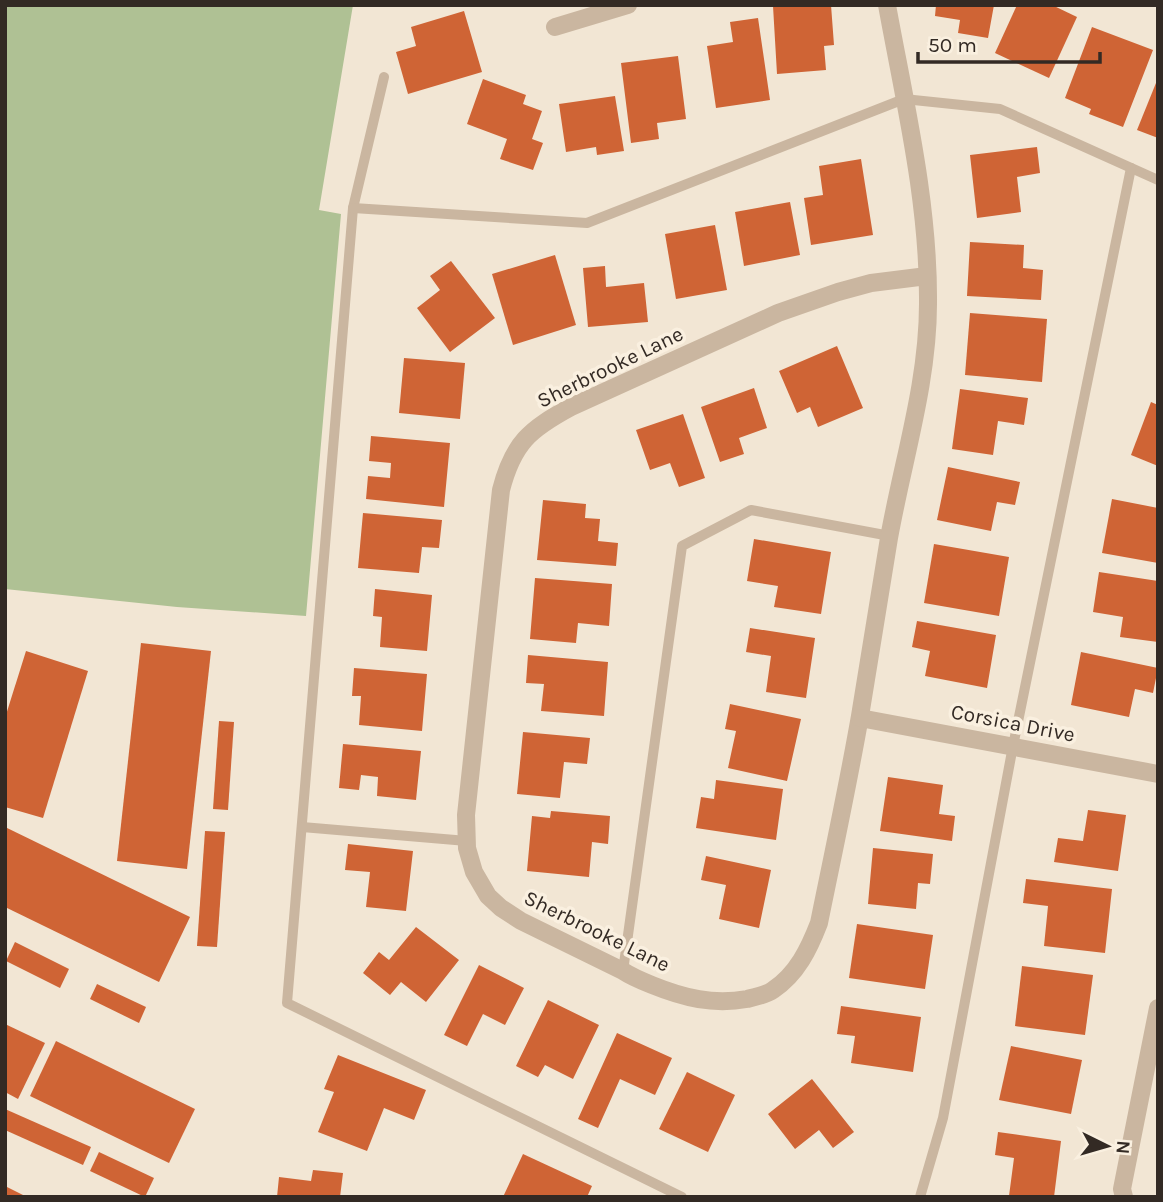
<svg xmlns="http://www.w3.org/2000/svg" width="1163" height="1202" viewBox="0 0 1163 1202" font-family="Karla,sans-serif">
  <rect width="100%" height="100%" fill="#f2e6d4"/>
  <polygon fill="#afc194" points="5,5 353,5 319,210 341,214 306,616 177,607 5,589"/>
  <g fill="#cf6435">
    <polygon points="831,5 834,45 824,46 826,70 777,74 773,6"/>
    <polygon points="936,5 994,5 988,38 958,33 960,20 935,16"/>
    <polygon points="1017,5 1052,5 1077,17 1049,78 995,53"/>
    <polygon points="464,11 482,72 408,94 396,52 416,46 411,27"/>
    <polygon points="758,18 770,100 716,108 707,46 733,42 730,22"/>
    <polygon points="1092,27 1153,50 1123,127 1089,114 1091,109 1065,98"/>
    <polygon points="678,56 686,119 657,123 659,139 631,143 621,63"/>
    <polygon points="1158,78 1158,138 1137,130"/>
    <polygon points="483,79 526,95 523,104 542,111 532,139 543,143 533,170 500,159 507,139 467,124"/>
    <polygon points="615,96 624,151 597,155 596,147 566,152 559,104"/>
    <polygon points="1037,147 1040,173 1017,177 1021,212 977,218 970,155"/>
    <polygon points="861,159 873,235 811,245 804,198 823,195 819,166"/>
    <polygon points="790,202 800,255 744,266 735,212"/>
    <polygon points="715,225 727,290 676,299 665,234"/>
    <polygon points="970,242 1024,245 1023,268 1043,270 1041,300 967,296"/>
    <polygon points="555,255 576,325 513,345 492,274"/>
    <polygon points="451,261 495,318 450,352 417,308 440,290 430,276"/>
    <polygon points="605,266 606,287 644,283 648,322 588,327 583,268"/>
    <polygon points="970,313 1047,319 1042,382 965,375"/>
    <polygon points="837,346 863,408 818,427 810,407 797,413 779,371"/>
    <polygon points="404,358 465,363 460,419 399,413"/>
    <polygon points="754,388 767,428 739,438 744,454 720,462 701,407"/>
    <polygon points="960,389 1028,398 1024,425 998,421 993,455 952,449"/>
    <polygon points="1151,402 1158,405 1158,466 1131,455"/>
    <polygon points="683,414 705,478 679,487 670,463 650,470 636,430"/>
    <polygon points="371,436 450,443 444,507 366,499 368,476 390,478 391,463 369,461"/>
    <polygon points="948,467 1020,482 1015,505 997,502 991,531 937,520"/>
    <polygon points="1112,499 1158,508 1158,563 1102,553"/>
    <polygon points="543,500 586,504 585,518 600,519 598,541 618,543 616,566 537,560"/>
    <polygon points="363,513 442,520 439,548 422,547 419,573 358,568"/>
    <polygon points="754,539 831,552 821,614 774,607 778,586 747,581"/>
    <polygon points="934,544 1009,557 999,616 924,603"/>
    <polygon points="1099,572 1158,581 1158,642 1120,637 1123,617 1093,612"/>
    <polygon points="535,578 612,584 609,626 578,623 576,643 530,639"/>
    <polygon points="375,589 432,595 427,651 380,647 382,617 373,616"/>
    <polygon points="917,621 996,635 987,688 925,676 930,651 912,647"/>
    <polygon points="750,628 815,638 806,698 766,692 771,656 746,652"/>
    <polygon points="141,643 211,651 187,869 117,861"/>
    <polygon points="26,651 88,671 43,818 5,807 5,718"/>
    <polygon points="1081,652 1158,668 1153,693 1135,689 1129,717 1071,705"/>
    <polygon points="528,655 608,662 604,716 541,711 544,684 526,683"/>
    <polygon points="354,668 427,674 422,731 359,725 361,696 352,696"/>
    <polygon points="730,704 801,719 787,781 728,768 736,731 725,729"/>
    <polygon points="219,721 234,722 228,810 213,809"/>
    <polygon points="523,732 590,738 587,764 564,762 560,798 517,794"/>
    <polygon points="343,744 421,751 416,800 377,796 378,777 361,775 359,790 339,788"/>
    <polygon points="888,777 943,785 939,814 955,816 952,841 880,831"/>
    <polygon points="716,780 783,789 776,840 696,828 701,797 714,799"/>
    <polygon points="1088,810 1126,815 1118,871 1054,862 1058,838 1083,841"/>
    <polygon points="551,811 610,816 608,844 592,842 589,877 527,871 532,816 550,818"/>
    <polygon points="5,827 190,917 159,982 5,907"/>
    <polygon points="205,831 225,832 217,947 197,946"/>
    <polygon points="348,844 413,851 406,911 366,907 370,872 345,870"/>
    <polygon points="873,848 933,854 930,884 918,883 916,909 868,904"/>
    <polygon points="706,856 771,870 759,928 719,919 726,885 701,880"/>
    <polygon points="1026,879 1112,889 1105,953 1044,946 1048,906 1023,903"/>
    <polygon points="857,924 933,935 925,989 849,978"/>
    <polygon points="416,927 459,960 426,1002 401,982 390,995 363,973 379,952 389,960"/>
    <polygon points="15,942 69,969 60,988 6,961"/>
    <polygon points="479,965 524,988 505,1025 483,1014 467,1046 444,1035"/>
    <polygon points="1022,966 1093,975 1085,1035 1015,1026"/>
    <polygon points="97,984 146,1007 139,1023 90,999"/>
    <polygon points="548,1000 599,1025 573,1079 545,1065 538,1077 516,1066"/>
    <polygon points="841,1006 921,1017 913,1072 851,1063 855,1036 837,1034"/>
    <polygon points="5,1024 45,1043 18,1099 5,1092"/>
    <polygon points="617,1033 672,1058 655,1095 620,1079 598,1128 578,1119"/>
    <polygon points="56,1041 195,1109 169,1163 30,1096"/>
    <polygon points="1011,1046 1082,1060 1071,1114 999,1100"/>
    <polygon points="338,1055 426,1090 414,1120 384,1108 367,1151 318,1132 334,1092 324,1089"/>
    <polygon points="687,1072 735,1095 708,1152 659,1129"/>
    <polygon points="812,1079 854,1132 833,1148 819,1130 795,1149 768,1114"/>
    <polygon points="5,1109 91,1147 83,1165 5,1130"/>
    <polygon points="998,1132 1061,1141 1054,1197 1009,1196 1014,1158 995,1155"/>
    <polygon points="99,1152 154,1178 145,1197 90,1171"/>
    <polygon points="523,1154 592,1186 587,1197 503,1197"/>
    <polygon points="313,1170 343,1173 340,1197 277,1197 279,1177 311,1181"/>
    <polygon points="5,1186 27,1197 5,1197"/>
  </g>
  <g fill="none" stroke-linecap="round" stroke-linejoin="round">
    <g stroke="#cab6a0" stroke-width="10">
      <polyline points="384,77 353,208 287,1003 682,1197"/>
      <polyline points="353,208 587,223 904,99 1000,109 1158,180"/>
      <polyline points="302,827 467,841"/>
      <polyline points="623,971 682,546 751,510 890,536"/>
      <polyline points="920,1197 943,1118 1013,746 1131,168"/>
    </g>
    <g stroke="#cab6a0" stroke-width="18">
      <path d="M 887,5 C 905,104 929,203 928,304 C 928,383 903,460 889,538 C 879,597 870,657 860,716 C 848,785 833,854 819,923 C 809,949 797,974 773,990 C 766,995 756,997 747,999 C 713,1005 684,998 652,985 C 642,981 632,977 623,971 L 521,921 L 501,908 L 488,896 L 474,872 L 467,848 L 466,815 L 501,490 C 513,443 530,429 571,407 L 778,313 L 838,292 L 871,283 L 927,276"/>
      <polyline points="555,27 628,5"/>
      <polyline points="860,718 1158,774"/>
      <polyline points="1124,1197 1122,1189 1158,1008"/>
    </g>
  </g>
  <g text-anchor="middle" stroke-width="7" stroke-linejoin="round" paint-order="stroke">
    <g font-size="21" fill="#332a24" stroke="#faf0e0">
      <text transform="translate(610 367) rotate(-26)" y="7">Sherbrooke Lane</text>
      <text transform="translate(1013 723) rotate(11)" y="7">Corsica Drive</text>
      <text transform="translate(597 931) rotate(26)" y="7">Sherbrooke Lane</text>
    </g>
  </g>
  <rect width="1163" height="1202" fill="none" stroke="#332a24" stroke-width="14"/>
  <g transform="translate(1107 1146) rotate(95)" stroke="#faf0e0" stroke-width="5" paint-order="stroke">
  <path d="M0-5L12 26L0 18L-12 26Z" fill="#332a24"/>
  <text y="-10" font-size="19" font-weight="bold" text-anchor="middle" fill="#332a24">N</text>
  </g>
  <path d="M918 52v10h182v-10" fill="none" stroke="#332a24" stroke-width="3.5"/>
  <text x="928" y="52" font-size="21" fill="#332a24" stroke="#faf0e0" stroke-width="5" paint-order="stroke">50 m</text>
</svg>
